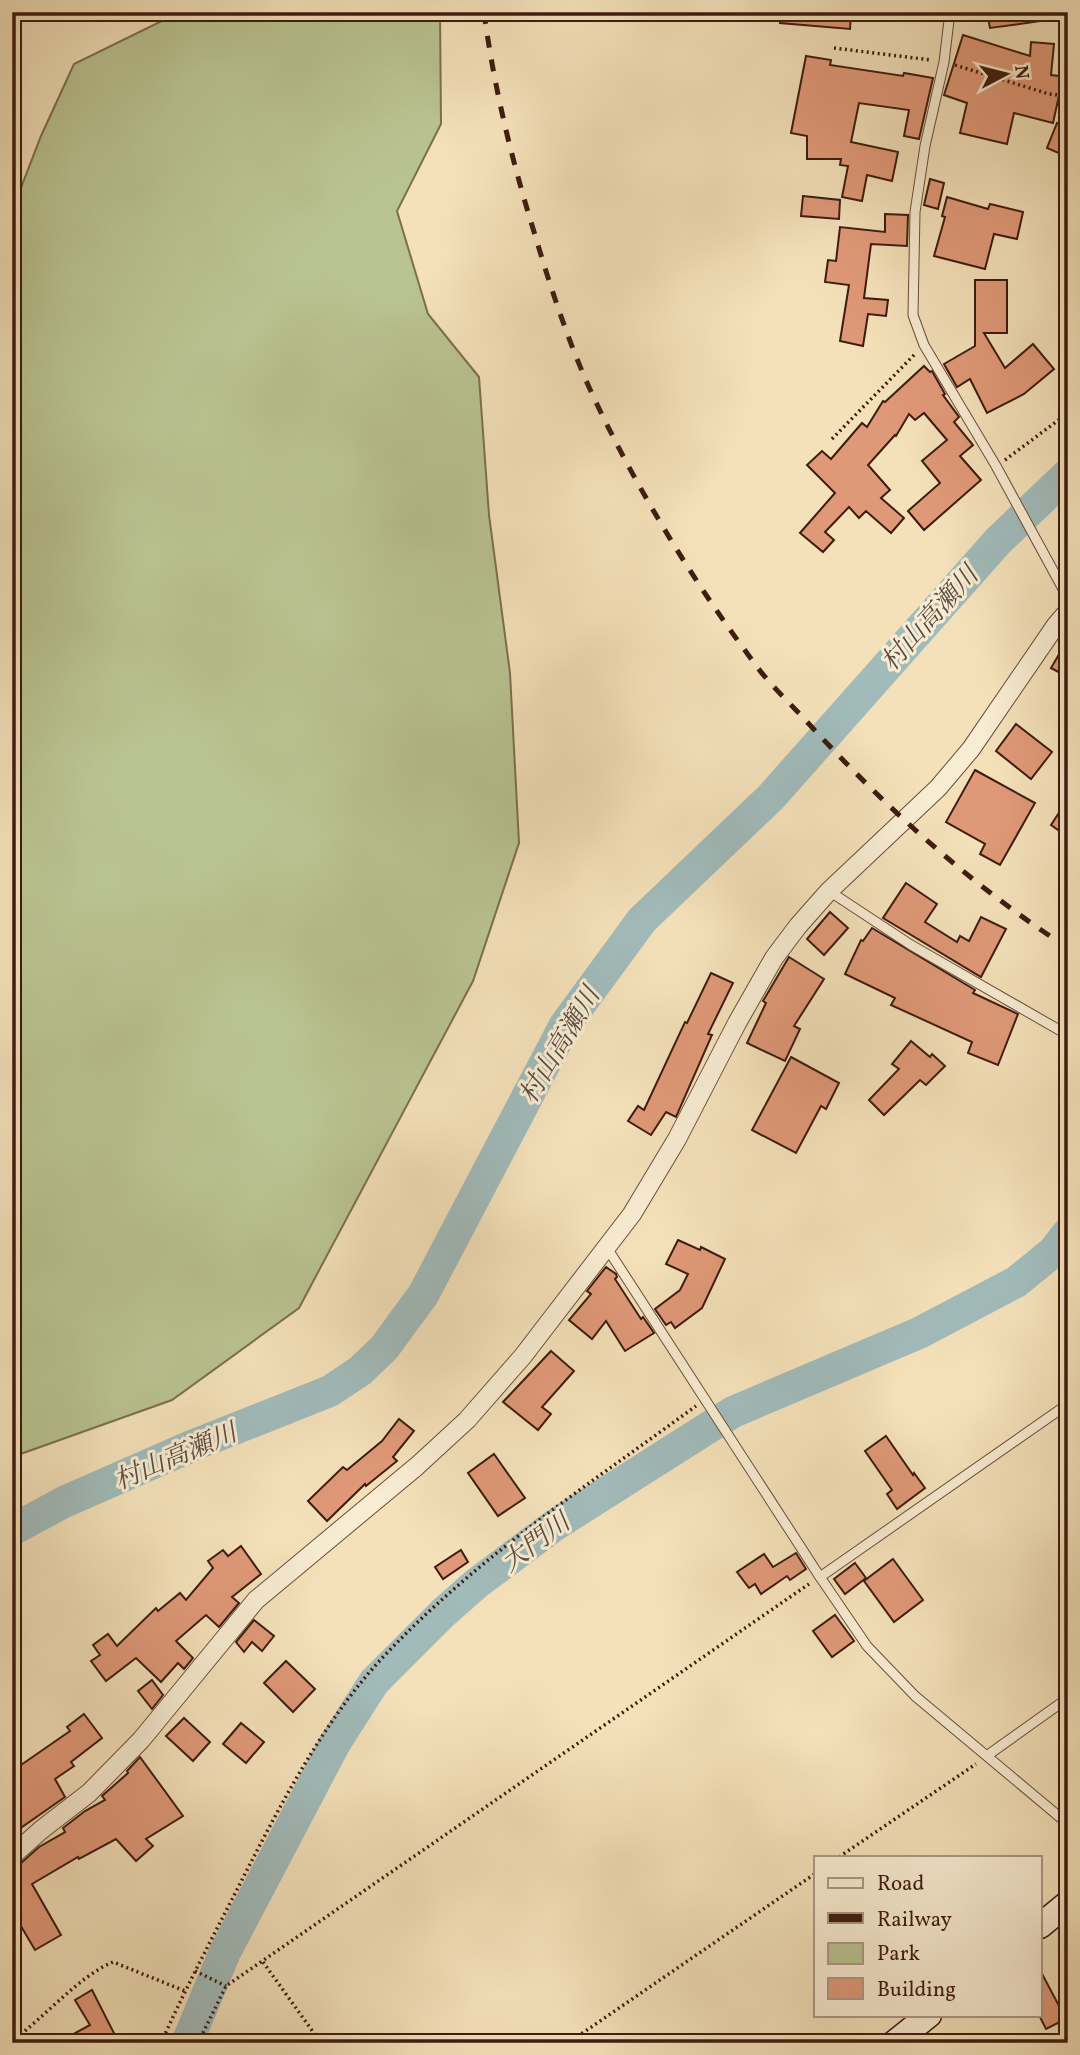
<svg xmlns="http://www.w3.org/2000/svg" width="1080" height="2055" viewBox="0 0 1080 2055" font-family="Vollkorn,'Noto Serif JP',serif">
  <rect width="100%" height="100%" fill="#f4e1ba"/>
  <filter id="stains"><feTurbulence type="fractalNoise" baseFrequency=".00286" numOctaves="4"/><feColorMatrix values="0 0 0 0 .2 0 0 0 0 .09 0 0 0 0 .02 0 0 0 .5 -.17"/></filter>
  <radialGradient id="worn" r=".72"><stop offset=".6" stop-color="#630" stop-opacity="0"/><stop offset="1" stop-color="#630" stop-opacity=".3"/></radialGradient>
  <polygon fill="#b9c391" stroke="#7b6f50" stroke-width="2" points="180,12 440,12 441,124 397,211 428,314 479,377 489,515 510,673 519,843 473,981 299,1308 172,1400 12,1457 12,211 41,136 74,64"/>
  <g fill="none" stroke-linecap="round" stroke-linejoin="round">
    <g stroke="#a1bbbb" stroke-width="32">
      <polyline points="12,1530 64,1502 194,1445 330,1391 360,1371 384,1348 423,1295 565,1025 642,920 771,797 998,541 1068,474"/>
      <polyline points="187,2043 225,1952 335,1743 374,1682 443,1613 477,1583 555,1525 733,1412 919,1333 1016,1282 1053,1252 1068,1233"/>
    </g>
  </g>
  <g fill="#e09978" stroke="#3d1b0f" stroke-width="2">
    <polygon points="780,12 851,12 850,29 780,23"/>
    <polygon points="987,12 1040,12 1041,21 990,28"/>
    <polygon points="963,35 1030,56 1031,42 1054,44 1051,75 1068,77 1068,91 1060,91 1053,123 1014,113 1007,144 960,133 967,103 944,95"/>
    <polygon points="806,56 831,60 830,65 903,76 904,73 933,78 919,139 904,136 909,110 859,103 851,142 898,152 892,181 867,175 862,201 842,197 848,166 840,165 841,159 807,159 807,136 791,133"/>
    <polygon points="1057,123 1068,127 1068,157 1047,148"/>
    <polygon points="930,179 944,183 938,209 924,205"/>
    <polygon points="803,196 840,200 839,219 801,216"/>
    <polygon points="947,197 988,209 990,204 1023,212 1017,239 994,234 985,269 934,256 945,217 942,216"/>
    <polygon points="885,214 908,215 907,246 871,244 864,298 888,300 886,316 868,314 863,346 840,341 849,285 825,282 828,260 836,261 840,227 885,232"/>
    <polygon points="975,280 1007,280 1007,333 984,333 1005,368 1033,344 1054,369 1024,394 987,413 970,379 957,387 944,364 975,346"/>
    <polygon points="924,366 930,372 932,371 945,394 943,395 959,417 954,422 973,445 960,456 981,480 924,530 908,511 940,483 922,461 947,440 924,413 915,420 909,414 896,436 895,435 868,465 890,490 881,498 904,518 891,533 866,511 859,518 849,507 825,532 834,540 823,552 800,533 835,493 807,465 822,451 831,459 862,423 867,427 883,401 885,402"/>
    <polygon points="1068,639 1068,677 1051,668"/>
    <polygon points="1016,724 1052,752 1031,779 996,751"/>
    <polygon points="975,770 1035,803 1000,865 980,854 985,844 946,822"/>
    <polygon points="1068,799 1068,837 1051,825"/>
    <polygon points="906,883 937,904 925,922 957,942 960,936 969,941 981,917 1006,929 981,977 883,918"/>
    <polygon points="830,912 848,928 824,955 807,939"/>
    <polygon points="872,928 975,990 973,993 1018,1014 998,1065 968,1053 972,1042 891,1005 895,998 845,974 861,940 863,941"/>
    <polygon points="789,957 824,979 794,1026 800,1029 785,1061 747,1043 766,1003 763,1001"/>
    <polygon points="711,973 733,983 708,1034 712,1035 676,1117 666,1112 651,1135 628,1121 638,1106 644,1110 685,1022 687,1023"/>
    <polygon points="911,1041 930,1057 932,1054 945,1066 926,1085 920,1080 884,1115 869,1100 899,1069 892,1064"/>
    <polygon points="791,1057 839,1083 826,1109 821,1106 796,1153 752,1130"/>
    <polygon points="678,1240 700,1250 701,1247 725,1259 702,1308 675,1328 671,1322 666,1325 655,1309 680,1290 688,1274 666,1264"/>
    <polygon points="606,1267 616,1274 617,1277 615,1279 641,1319 643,1317 654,1333 625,1351 606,1321 592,1339 569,1320 591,1294 587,1291"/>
    <polygon points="551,1351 574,1371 542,1407 551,1414 538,1430 503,1402"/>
    <polygon points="399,1419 414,1431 393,1457 397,1461 366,1486 365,1484 327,1521 308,1501 343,1467 347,1470 382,1441"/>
    <polygon points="886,1436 913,1475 914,1473 925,1488 897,1509 887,1494 892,1490 865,1451"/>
    <polygon points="494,1454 525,1498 498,1516 468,1473"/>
    <polygon points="241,1546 261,1574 232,1597 239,1603 219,1627 206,1615 176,1641 193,1658 184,1669 178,1663 161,1682 136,1658 106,1681 91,1661 100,1655 93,1645 108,1634 117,1646 156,1608 158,1611 180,1593 186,1600 213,1568 208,1561 223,1550 228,1556"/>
    <polygon points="461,1550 468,1562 443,1579 435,1567"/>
    <polygon points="796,1553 806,1569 790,1580 787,1576 761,1594 755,1584 749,1588 737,1572 764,1554 773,1567"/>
    <polygon points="893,1559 923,1600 894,1622 864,1581"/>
    <polygon points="855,1563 866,1578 845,1594 834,1579"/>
    <polygon points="835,1615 854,1641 832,1657 813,1631"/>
    <polygon points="254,1620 274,1636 262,1651 252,1642 244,1652 236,1642"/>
    <polygon points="286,1661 315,1689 293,1712 264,1683"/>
    <polygon points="152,1680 163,1695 152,1709 138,1691"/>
    <polygon points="84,1714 102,1738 71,1762 74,1766 55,1779 65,1797 12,1834 12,1753 21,1765 70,1731 67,1727"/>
    <polygon points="184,1718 210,1742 193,1761 166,1736"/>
    <polygon points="241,1723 264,1742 246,1763 223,1744"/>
    <polygon points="140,1757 183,1816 146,1839 153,1846 136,1861 116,1839 79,1859 78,1857 32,1884 61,1935 35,1950 12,1911 12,1867 20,1864 39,1847 65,1832 63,1828 85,1811 105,1800 102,1796 128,1773 127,1771"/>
    <polygon points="1040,1970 1066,2019 1046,2029 1040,2017"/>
    <polygon points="92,1990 119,2043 57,2043 90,2025 75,2000"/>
  </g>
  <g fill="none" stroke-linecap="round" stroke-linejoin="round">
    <g stroke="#6b4c3a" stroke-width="11">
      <g id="service">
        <polyline points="950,12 944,62 925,146 915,212 913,315 924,345 996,466 1068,598"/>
        <polyline points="829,891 911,945 1068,1035"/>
        <polyline points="607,1248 820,1577"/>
        <polyline points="1068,1404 820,1577 867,1646 915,1696 1068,1824"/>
        <polyline points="988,1755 1068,1698"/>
      </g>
    </g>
    <g stroke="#6b4c3a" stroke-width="20">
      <polyline id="minor" points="12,1856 41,1830 89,1793 141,1740 256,1600 417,1466 467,1420 523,1356 632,1214 677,1139 737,1023 774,958 798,926 829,891 938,788 971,749 1056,625 1068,611"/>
    </g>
    <g stroke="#3d1b0f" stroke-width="27">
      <g id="secondary">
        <polyline points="1040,1926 1068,1903"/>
        <polyline points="894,2043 929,2015"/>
      </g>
    </g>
    <g stroke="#3d1b0f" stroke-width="3.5" stroke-dasharray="2 3.5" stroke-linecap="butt">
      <polyline points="834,48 931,60"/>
      <polyline points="955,65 1049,94 1068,96"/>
      <polyline points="832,439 915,354"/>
      <polyline points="1005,460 1068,413"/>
      <polyline points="839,1857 976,1764"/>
      <polyline points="263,1962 321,2043"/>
      <polyline points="195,1971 226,1986"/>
      <path d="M 12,2041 C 44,2018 79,1976 113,1962 L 185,1991"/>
      <path d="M 161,2043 C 187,1985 217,1929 246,1872 C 285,1796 327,1716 386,1654 C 479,1556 588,1485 696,1406"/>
      <polyline points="198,2043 226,1986 809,1584"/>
      <polyline points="568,2043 816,1873"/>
    </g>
    <use href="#service" stroke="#f8ecd2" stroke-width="9"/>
    <use href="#minor" stroke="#f8ecd2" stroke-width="18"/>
    <use href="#secondary" stroke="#f8ecd2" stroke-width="24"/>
    <path stroke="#3d1b0f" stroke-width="5" stroke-dasharray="12 12" stroke-linecap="butt" d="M 484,12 C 494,88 512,161 535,235 C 551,289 569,344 593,396 C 637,489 691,578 752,660 C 768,683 790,703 809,724 C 887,809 971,885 1068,948"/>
  </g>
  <g text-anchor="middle" stroke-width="6" stroke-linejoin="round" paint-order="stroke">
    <g font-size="26" font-style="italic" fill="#5b4b43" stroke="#f8ecd2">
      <text transform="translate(929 618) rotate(-48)" y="9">村山高瀬川</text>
      <text transform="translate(559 1045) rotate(-59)" y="9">村山高瀬川</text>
      <text transform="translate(175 1456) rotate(-23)" y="9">村山高瀬川</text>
      <text transform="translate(535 1542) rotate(-37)" y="9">大門川</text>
    </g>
  </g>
  <rect width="1080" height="2055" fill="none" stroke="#f4e1ba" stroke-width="42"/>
  <rect x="14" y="14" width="1052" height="2027" fill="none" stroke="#3d1b0f" stroke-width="3.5"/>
  <rect x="21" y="21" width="1038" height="2013" fill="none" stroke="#3d1b0f" stroke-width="2"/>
  <rect x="814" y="1856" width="228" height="161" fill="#f8ecd2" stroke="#ad9884" stroke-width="2"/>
  <rect x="828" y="1878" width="35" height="10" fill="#f8ecd2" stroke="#ad9884" stroke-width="2"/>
  <text x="877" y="1890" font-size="21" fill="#3d1b0f">Road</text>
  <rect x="828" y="1913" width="35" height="10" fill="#3d1b0f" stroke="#ad9884" stroke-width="2"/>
  <text x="877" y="1926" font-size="21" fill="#3d1b0f">Railway</text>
  <rect x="828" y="1943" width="35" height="21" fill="#b9c391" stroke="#ad9884" stroke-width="2"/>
  <text x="877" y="1960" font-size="21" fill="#3d1b0f">Park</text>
  <rect x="828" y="1978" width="35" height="21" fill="#e09978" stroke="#ad9884" stroke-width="2"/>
  <text x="877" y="1996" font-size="21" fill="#3d1b0f">Building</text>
  <g transform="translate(1006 74) rotate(83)" stroke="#f8ecd2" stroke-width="5" paint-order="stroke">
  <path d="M0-5L12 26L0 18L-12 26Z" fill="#3d1b0f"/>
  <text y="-10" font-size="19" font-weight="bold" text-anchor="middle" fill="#3d1b0f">N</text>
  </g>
  <rect width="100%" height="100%" filter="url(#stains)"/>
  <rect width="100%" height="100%" fill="url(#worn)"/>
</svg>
